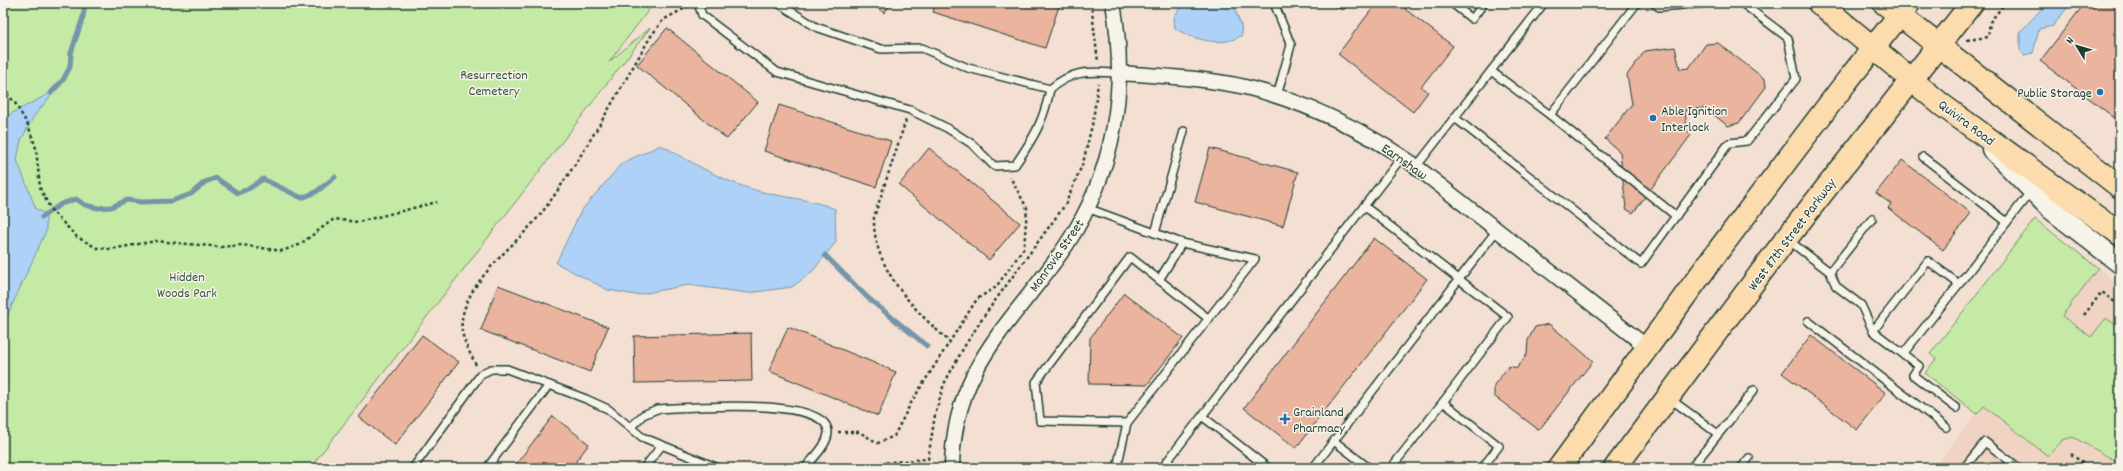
<svg xmlns="http://www.w3.org/2000/svg" width="2123" height="471" viewBox="0 0 2123 471" font-family="Dekko,sans-serif">
  <rect width="100%" height="100%" fill="#f3e0d2"/>
  <filter id="ink" filterUnits="userSpaceOnUse"><feTurbulence type="fractalNoise" baseFrequency=".025" numOctaves="2"/><feDisplacementMap in="SourceGraphic" scale="8" xChannelSelector="R" yChannelSelector="G"/><feConvolveMatrix kernelMatrix="1 2 1 2 8 2 1 2 1" color-interpolation-filters="sRGB"/></filter>
  <g filter="url(#ink)">
    <polygon fill="#f0d3c2" points="2092,262 2120,287 2120,468 1934,468"/>
    <g fill="#c4eaa5" stroke="#72946c">
      <polygon points="3,3 654,3 609,62 650,28 310,468 3,468"/>
      <polygon points="2035,219 2098,268 2062,316 2091,337 2106,318 2120,328 2120,458 2114,460 2073,437 2063,440 2048,456 1984,406 1977,414 1925,373 1936,359 1930,354"/>
    </g>
    <g fill="#aed2f7" stroke="#7596a9">
      <path d="M 1190,3 L 1233,3 L 1241,26 L 1242,35 C 1224,48 1192,40 1175,28 L 1174,17 L 1180,8 Z"/>
      <polygon points="2047,3 2071,3 2053,26 2039,29 2033,53 2024,55 2020,50 2020,32"/>
      <polygon points="56,90 34,116 21,140 17,160 36,209 46,214 46,231 3,325 3,118"/>
      <path d="M 661,145 C 691,162 722,181 755,190 C 782,198 809,198 835,209 L 836,242 L 812,272 L 792,287 L 748,293 L 688,285 L 636,295 L 608,290 L 556,263 L 581,211 L 622,163 Z"/>
    </g>
    <g fill="none" stroke-linecap="round" stroke-linejoin="round">
      <g stroke="#7596a9" stroke-width="5">
        <polyline points="51,93 63,80 70,67 71,53 83,17 85,3"/>
        <polyline points="42,217 61,204 76,199 85,205 98,208 111,207 127,200 141,202 172,201 191,194 205,182 216,178 238,193 250,188 263,179 302,198 316,192 335,177"/>
        <polyline points="825,255 868,298 927,346"/>
      </g>
    </g>
    <g fill="#eab49e" stroke="#1f3d34">
      <polygon points="871,3 892,3 884,13"/>
      <polygon points="936,3 1060,3 1045,48 933,12"/>
      <polygon points="1367,3 1410,3 1405,9 1453,46 1421,87 1428,92 1413,112 1338,54 1372,9 1366,5"/>
      <polygon points="2085,3 2120,3 2120,122 2040,61"/>
      <polygon points="667,28 758,102 727,139 637,65"/>
      <polygon points="1718,43 1765,79 1766,87 1739,123 1728,126 1705,108 1685,110 1687,131 1691,135 1633,213 1626,209 1620,152 1605,139 1632,104 1627,75 1645,51 1675,47 1680,69 1689,68 1706,44"/>
      <polygon points="779,105 891,141 876,187 764,151"/>
      <polygon points="929,148 1020,223 989,260 899,185"/>
      <polygon points="1210,148 1298,172 1283,226 1195,202"/>
      <polygon points="1902,160 1971,213 1943,250 1888,208 1891,204 1876,193"/>
      <polygon points="1374,238 1427,279 1296,448 1244,408"/>
      <polygon points="498,285 608,327 590,372 481,330"/>
      <polygon points="1124,293 1183,338 1147,385 1089,384 1090,338"/>
      <polygon points="1549,324 1593,361 1539,430 1494,396 1494,385 1509,366 1517,368 1527,354 1528,340 1535,327"/>
      <polygon points="788,327 896,372 878,416 769,371"/>
      <polygon points="751,333 752,381 635,383 634,336"/>
      <polygon points="422,335 459,362 395,445 359,417"/>
      <polygon points="1811,335 1886,393 1857,430 1782,373"/>
      <polygon points="553,416 589,444 571,468 513,468"/>
    </g>
    <g fill="none" stroke-linecap="round" stroke-linejoin="round">
      <g stroke="#1f3d34" stroke-width="10">
        <g id="service">
          <path d="M 698,3 L 702,15 L 777,72 L 910,110 L 947,128 L 972,144 L 994,166 L 1015,165 C 1033,139 1044,121 1050,89 C 1074,69 1089,72 1119,73"/>
          <polyline points="778,3 816,27 881,49 922,48 968,68 1050,89"/>
          <polyline points="1274,3 1291,45 1277,96"/>
          <polyline points="1339,3 1342,5"/>
          <polyline points="1452,3 1472,19 1484,3"/>
          <polyline points="1654,3 1659,7 1707,3"/>
          <polyline points="1491,71 1550,115 1637,3"/>
          <polyline points="1550,115 1676,216"/>
          <polyline points="1455,118 1641,264 1729,143 1747,141 1796,79 1788,38 1742,3"/>
          <polyline points="1923,157 2007,222"/>
          <polyline points="1416,167 1544,3"/>
          <polyline points="1364,206 1508,317 1443,402"/>
          <polyline points="1087,208 1182,243 1255,259 1127,423 1117,468"/>
          <polyline points="1155,233 1184,131"/>
          <polyline points="1788,240 1830,272 1836,286 1861,305 1873,331 1919,366 1913,375 1956,408"/>
          <polyline points="1830,272 1872,219"/>
          <polyline points="1159,280 1182,243"/>
          <polyline points="1808,321 1946,427"/>
          <polyline points="1873,331 1928,261 1959,284 2031,191"/>
          <polyline points="1903,354 1959,284"/>
          <polyline points="1669,398 1718,434"/>
          <polyline points="1202,416 1268,468"/>
          <polyline points="1127,423 1040,421 1036,382 1130,257 1209,319"/>
          <path d="M 631,427 L 643,415 L 657,409 C 683,408 830,395 828,433 C 827,446 812,459 805,468"/>
          <polyline points="1334,441 1369,468"/>
          <polyline points="413,468 481,374 491,369 507,369 586,399 608,409 642,437 718,468"/>
          <polyline points="487,468 549,385"/>
          <polyline points="644,468 662,445"/>
          <polyline points="1162,468 1402,157"/>
          <polyline points="1313,468 1497,230"/>
          <polyline points="1391,468 1443,402 1499,446 1482,468"/>
          <polyline points="1691,468 1754,390"/>
          <polyline points="1741,468 1749,458"/>
          <polyline points="1964,468 1985,442 2019,468"/>
        </g>
      </g>
      <g stroke="#1f3d34" stroke-width="17">
        <g id="minor">
          <path d="M 1119,73 C 1161,76 1204,78 1245,87 C 1304,101 1359,128 1410,162 L 1647,347"/>
          <path d="M 952,468 C 953,364 1014,323 1067,244 C 1115,171 1128,88 1113,3"/>
        </g>
      </g>
      <g stroke="#1f3d34" stroke-width="23">
        <polyline id="secondary" points="1992,149 2051,209 2120,263"/>
      </g>
      <g stroke="#1f3d34" stroke-width="25">
        <g id="primary">
          <polyline points="1819,3 1942,105 2120,234"/>
          <polyline points="1884,3 2120,187"/>
          <polyline points="1559,468 1715,255 1847,81 1909,3"/>
          <polyline points="1615,468 1786,239 1972,3"/>
        </g>
      </g>
      <g stroke="#1f3d34" stroke-width="2.5" stroke-dasharray="3 3" stroke-linecap="butt">
        <polyline points="1091,3 1098,62"/>
        <polyline points="1967,40 1988,37 1990,22 2005,3"/>
        <polyline points="3,89 15,103 28,125 36,148 40,188 51,210 77,237 97,248 111,249 156,241 221,247 242,245 282,251 299,245 334,219 358,222 437,202"/>
        <path d="M 906,120 L 874,217 C 872,268 914,310 950,342"/>
        <polyline points="2084,315 2102,292 2120,306"/>
        <path d="M 476,365 C 467,347 458,333 463,314 C 473,273 522,241 546,207 C 585,153 617,94 651,36 L 663,20 L 687,7"/>
        <polyline points="838,432 859,432 878,443 894,436 912,401 977,299 996,287 1024,248 1027,208 1010,177"/>
        <polyline points="2071,454 2089,468"/>
        <polyline points="869,468 878,463 928,459 935,415 944,384 964,347 986,313 1065,205 1083,163 1093,121 1098,83"/>
      </g>
      <use href="#service" stroke="#f7f3e8" stroke-width="7"/>
      <use href="#minor" stroke="#f7f3e8" stroke-width="14"/>
      <use href="#secondary" stroke="#f7f3e8" stroke-width="20"/>
      <use href="#primary" stroke="#fcdcac" stroke-width="22"/>
    </g>
  </g>
  <g fill="#1f6fb2" stroke="#f7f3e8" stroke-width="1.5">
    <circle cx="2100" cy="92" r="4"/>
    <circle cx="1653" cy="118" r="4"/>
    <path d="M1283 413h4v4h4v4h-4v4h-4v-4h-4v-4h4z"/>
  </g>
  <g text-anchor="middle" stroke-width="3" stroke-linejoin="round" paint-order="stroke">
    <g font-size="14" fill="#385745" stroke="#f7f3e8">
      <text x="494" y="79">Resurrection<tspan x="494" dy="16">Cemetery</tspan></text>
      <text x="187" y="281">Hidden<tspan x="187" dy="16">Woods Park</tspan></text>
    </g>
    <g font-size="14" fill="#1f3d34" stroke="#f7f3e8" text-anchor="start">
      <text x="2092" y="97" text-anchor="end">Public Storage</text>
      <text x="1661" y="115">Able Ignition<tspan x="1661" dy="16">Interlock</tspan></text>
      <text x="1293" y="416">Grainland<tspan x="1293" dy="16">Pharmacy</tspan></text>
    </g>
    <g font-size="14" fill="#1f3d34" stroke="#f7f3e8">
      <text transform="translate(1967 122) rotate(37)" y="5">Quivira Road</text>
      <text transform="translate(1405 161) rotate(35)" y="5">Earnshaw</text>
      <text transform="translate(1791 234) rotate(-53)" y="5">West 87th Street Parkway</text>
      <text transform="translate(1056 255) rotate(-55)" y="5">Monrovia Street</text>
    </g>
  </g>
  <rect width="2123" height="471" fill="none" stroke="#f7f3e8" stroke-width="16"/>
  <rect x="8" y="8" width="2107" height="455" fill="none" stroke="#1f3d34" stroke-width="1.5" filter="url(#ink)"/>
  <g transform="translate(2077 46) rotate(308)" stroke="#f7f3e8" stroke-width="3" paint-order="stroke">
  <path d="M0-3L7 15L0 10L-7 15Z" fill="#1f3d34"/>
  <text y="-6" font-size="11" font-weight="bold" text-anchor="middle" fill="#1f3d34">N</text>
  </g>
</svg>
